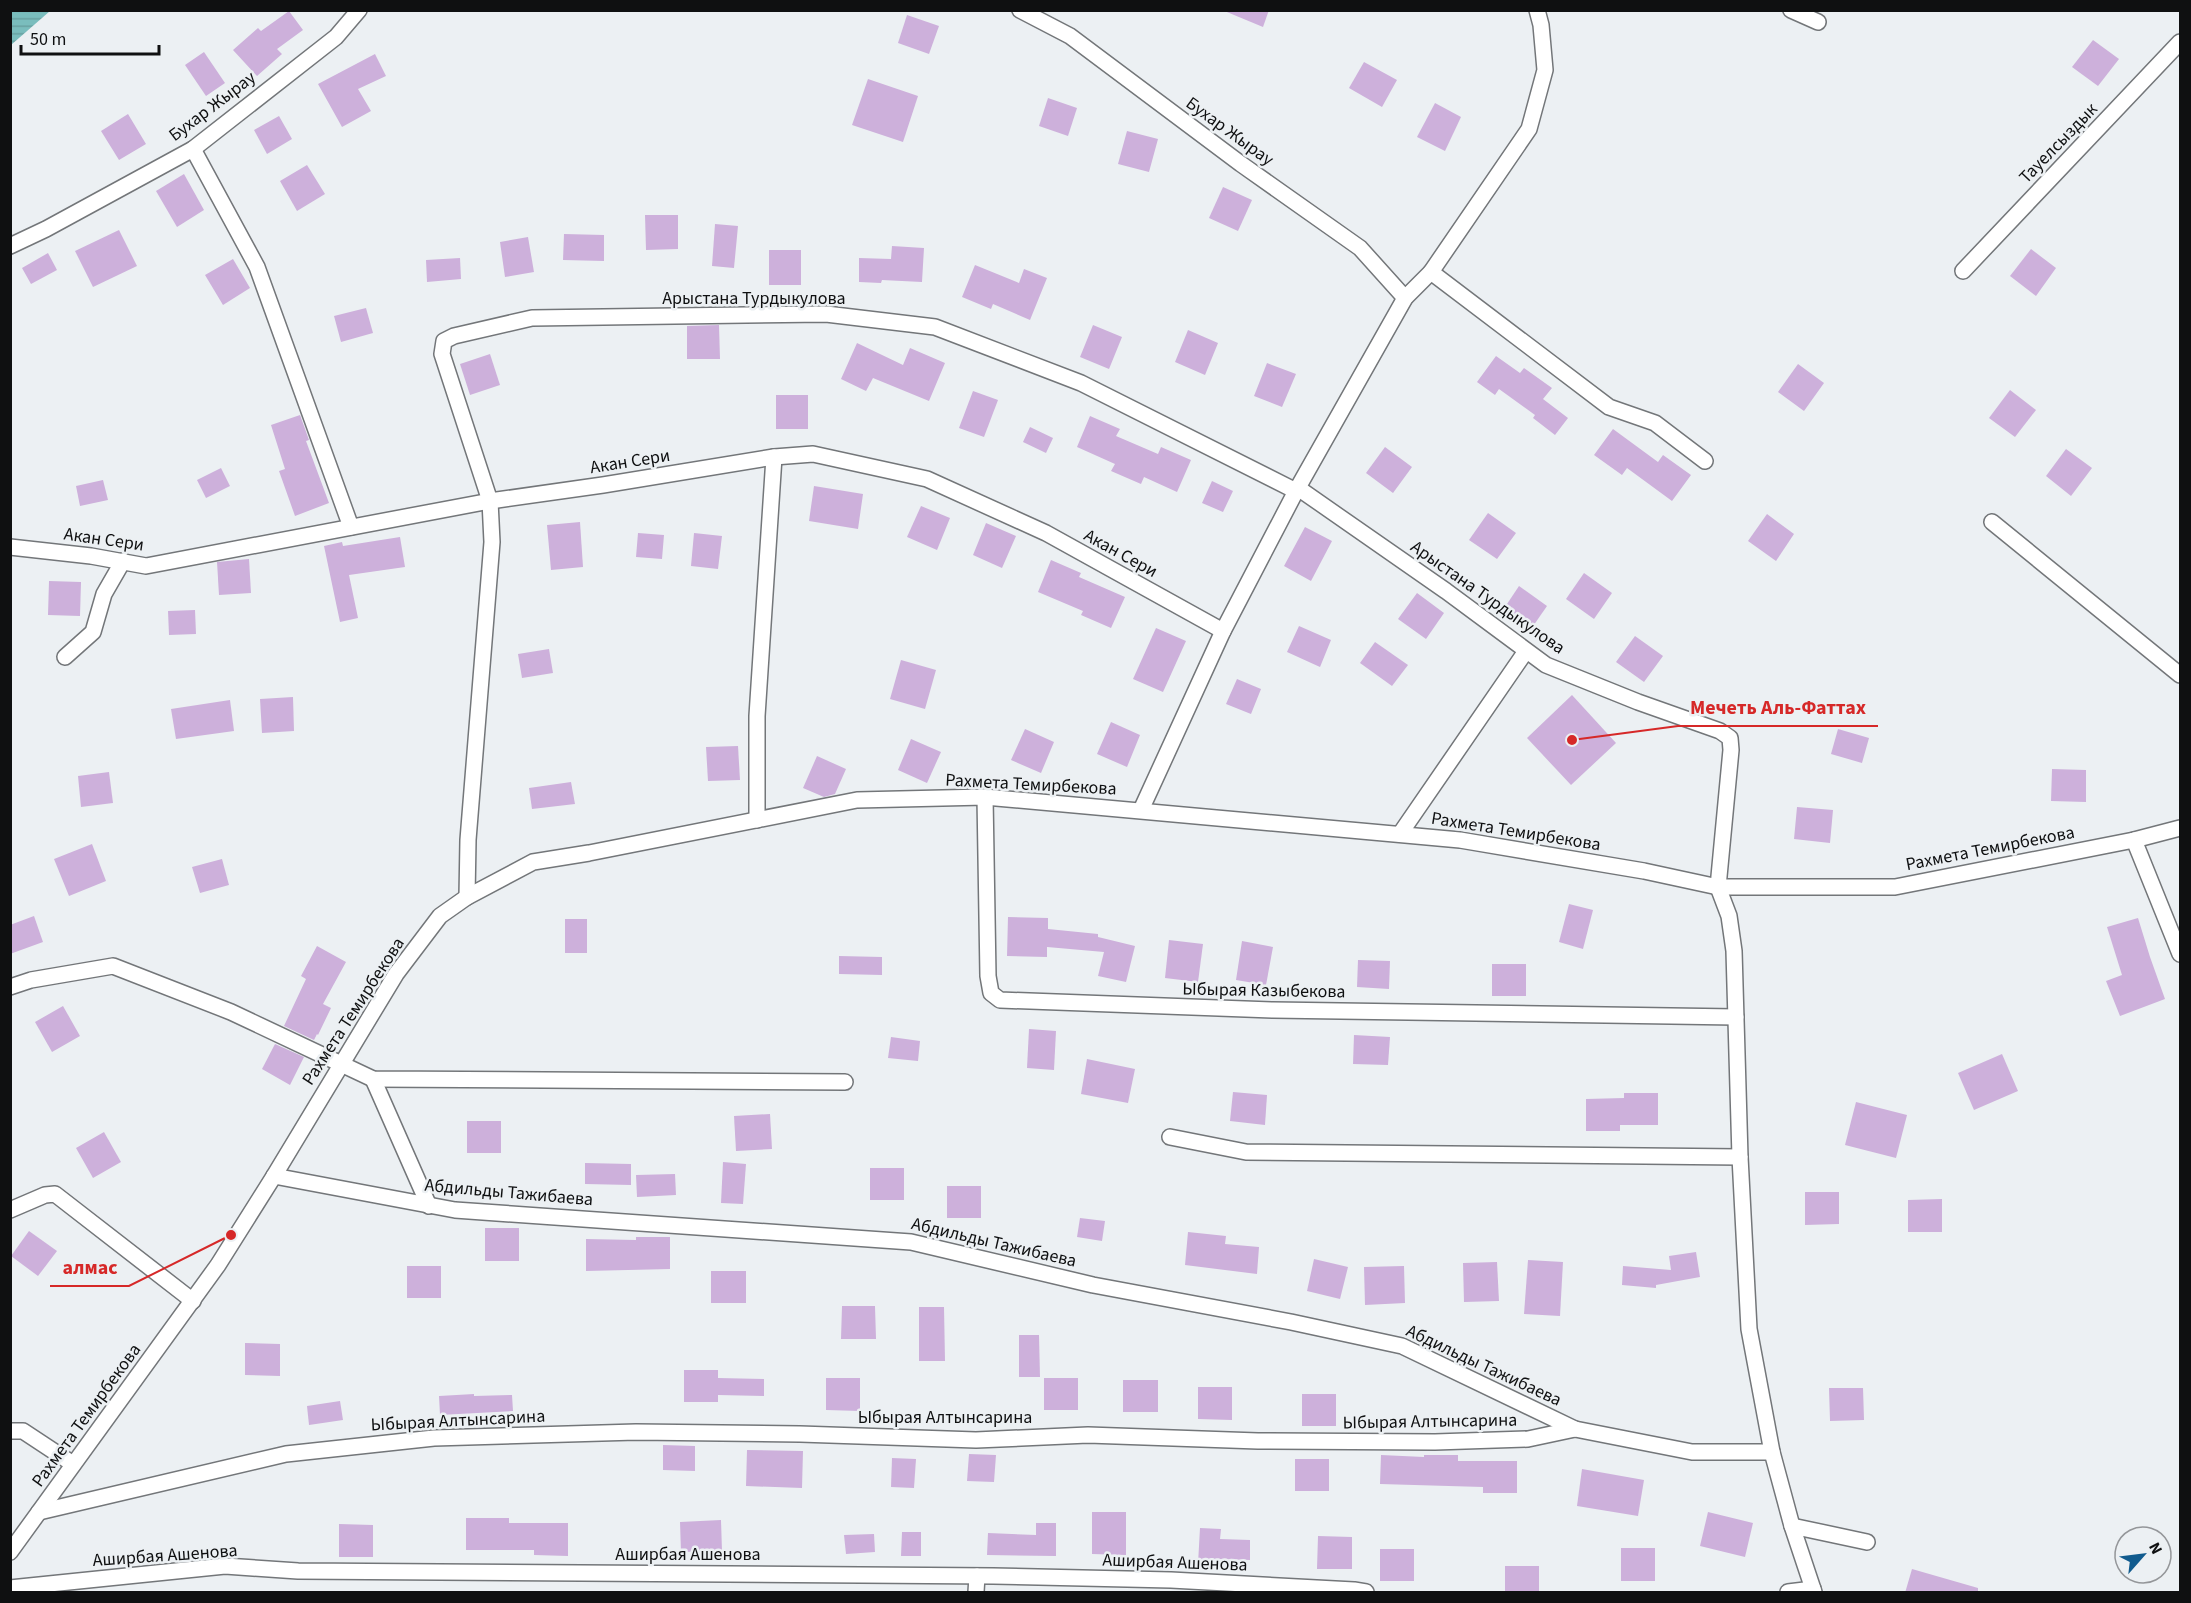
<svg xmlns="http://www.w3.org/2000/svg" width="2191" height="1603" viewBox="0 0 2191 1603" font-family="'Source Sans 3',sans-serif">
  <defs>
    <pattern id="water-rules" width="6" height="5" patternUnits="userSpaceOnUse" patternTransform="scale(1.5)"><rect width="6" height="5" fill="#7abdbd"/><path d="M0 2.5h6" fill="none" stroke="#68a1a1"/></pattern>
  </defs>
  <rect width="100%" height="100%" fill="#ecf0f3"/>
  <polygon fill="url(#water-rules)" points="11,10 50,10 50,11 11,45"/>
  <g fill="#cdb0db">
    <polygon points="1222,10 1269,10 1263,27"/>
    <polygon points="289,11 303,30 277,49 282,54 257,76 233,50 258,28 261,31"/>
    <polygon points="907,15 939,26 929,54 898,43"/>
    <polygon points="2093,40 2119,59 2098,86 2072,67"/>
    <polygon points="204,52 225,83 206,96 185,65"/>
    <polygon points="375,54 386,76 358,89 371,111 342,127 318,84"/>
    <polygon points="1364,62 1397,80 1382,107 1349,88"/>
    <polygon points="868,79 918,96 903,142 852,125"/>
    <polygon points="1048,98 1077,108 1068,136 1039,126"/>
    <polygon points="1435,103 1461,117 1445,151 1417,137"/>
    <polygon points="128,114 146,144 119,160 101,131"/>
    <polygon points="279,116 292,139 267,154 254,130"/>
    <polygon points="1127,131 1158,139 1149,172 1118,164"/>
    <polygon points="307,165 325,194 297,211 280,181"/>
    <polygon points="184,174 204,210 177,227 156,191"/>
    <polygon points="1223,187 1252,200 1238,231 1209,218"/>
    <polygon points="645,215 678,215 678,249 646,250"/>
    <polygon points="715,224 738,226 734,268 712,266"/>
    <polygon points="119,230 137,266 93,287 75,251"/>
    <polygon points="564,234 604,235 604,261 563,260"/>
    <polygon points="528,237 534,272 505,277 500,242"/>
    <polygon points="892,246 924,248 922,282 882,280 881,283 859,282 859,258 891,259"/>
    <polygon points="2031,249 2056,268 2036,296 2010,276"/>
    <rect x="769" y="250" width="32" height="35"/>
    <polygon points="48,253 57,270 31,284 22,268"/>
    <polygon points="460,258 461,279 427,282 426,260"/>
    <polygon points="233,259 250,288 223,305 205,275"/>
    <polygon points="975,265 1019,283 1024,269 1047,278 1030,320 993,304 991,309 962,297"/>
    <polygon points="366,308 373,333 341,342 334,316"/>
    <polygon points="719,325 720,359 687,359 687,326"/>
    <polygon points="1093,325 1122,337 1109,369 1080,357"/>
    <polygon points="1188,330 1218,343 1205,375 1175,362"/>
    <polygon points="857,343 903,365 910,348 945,363 929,401 873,378 866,391 841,379"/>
    <polygon points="490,354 500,385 470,395 460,364"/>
    <polygon points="1496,356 1520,373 1524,368 1552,388 1543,399 1568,418 1555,435 1533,418 1535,415 1499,389 1495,395 1477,382"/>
    <polygon points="1267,363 1296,374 1282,407 1254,396"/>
    <polygon points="1798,364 1824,383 1804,411 1778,392"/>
    <polygon points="2010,390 2036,410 2015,437 1989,418"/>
    <polygon points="973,391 998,400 984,437 959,428"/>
    <rect x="776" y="395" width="32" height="34"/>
    <polygon points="300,415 309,440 306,441 329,503 295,516 279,471 285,469 271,425"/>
    <polygon points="1090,416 1120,429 1116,436 1158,454 1161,447 1191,460 1177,492 1144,477 1141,484 1111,471 1115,464 1077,447"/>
    <polygon points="1030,427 1053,438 1046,453 1023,442"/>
    <polygon points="1613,429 1658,462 1663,455 1691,475 1672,501 1627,468 1622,475 1594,455"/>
    <polygon points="1385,447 1412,467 1393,493 1366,473"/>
    <polygon points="2066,449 2092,468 2071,496 2046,476"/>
    <polygon points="221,468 230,486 206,498 197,480"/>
    <polygon points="103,480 108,500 80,506 76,486"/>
    <polygon points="1212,481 1233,491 1223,512 1202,503"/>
    <polygon points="814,486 863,494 858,529 809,521"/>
    <polygon points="921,506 950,518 937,550 907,537"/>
    <polygon points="1488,513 1516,533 1497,559 1469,540"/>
    <polygon points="1767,514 1794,534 1776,561 1748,541"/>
    <polygon points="580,522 583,567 551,570 547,525"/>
    <polygon points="986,523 1016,536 1002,568 973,555"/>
    <polygon points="1305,527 1332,541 1311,581 1284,566"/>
    <polygon points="638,533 664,535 662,559 636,557"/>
    <polygon points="694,533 722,536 718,569 691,566"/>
    <polygon points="400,537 405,567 349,575 358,618 340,622 324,546 342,542 343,546"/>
    <polygon points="249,559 251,593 219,595 217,562"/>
    <polygon points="1051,560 1081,573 1079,577 1125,597 1111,628 1081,615 1083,611 1038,592"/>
    <polygon points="1584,573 1612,593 1594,619 1566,599"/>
    <polygon points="49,581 81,582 80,616 48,615"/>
    <polygon points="1519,586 1547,606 1529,632 1501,613"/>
    <polygon points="1417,593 1444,613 1426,639 1398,619"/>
    <polygon points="195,610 196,634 169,635 168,611"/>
    <polygon points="1299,626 1331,640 1320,667 1287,652"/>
    <polygon points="1156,628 1186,641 1163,692 1133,679"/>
    <polygon points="1635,636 1663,656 1644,682 1616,662"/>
    <polygon points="1375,642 1408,665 1392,686 1360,663"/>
    <polygon points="549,649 553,673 522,678 518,654"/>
    <polygon points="901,660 936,670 925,709 890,699"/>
    <polygon points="1237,679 1261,689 1251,714 1226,704"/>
    <polygon points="1572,695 1616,743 1571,785 1527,738"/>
    <polygon points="293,697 294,731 262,733 260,699"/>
    <polygon points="230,700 234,731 176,739 171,709"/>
    <polygon points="1111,722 1140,735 1127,767 1097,754"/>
    <polygon points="1025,729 1054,742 1041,773 1011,760"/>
    <polygon points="1838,729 1869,738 1862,763 1831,754"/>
    <polygon points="911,739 941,752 927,783 898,770"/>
    <polygon points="738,746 740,780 708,781 706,747"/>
    <polygon points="817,756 846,769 835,794 824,797 803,788"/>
    <polygon points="2052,769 2086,770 2086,802 2051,801"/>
    <polygon points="109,772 113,803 81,807 78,776"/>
    <polygon points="571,782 575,804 532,809 529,788"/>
    <polygon points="1797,807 1833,810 1830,843 1794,839"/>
    <polygon points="92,844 106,881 69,896 54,859"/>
    <polygon points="222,859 229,885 200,893 192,867"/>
    <polygon points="1569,904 1593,910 1583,949 1559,942"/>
    <polygon points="34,916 43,942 10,954 10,925"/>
    <polygon points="1008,917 1048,918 1048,929 1098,934 1098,937 1135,946 1126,982 1098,976 1104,952 1047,947 1047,957 1007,956"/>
    <polygon points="2138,918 2150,957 2165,999 2120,1016 2106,981 2122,975 2107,927"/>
    <rect x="565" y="919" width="22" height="34"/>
    <polygon points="1169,940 1203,944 1198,982 1165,978"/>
    <polygon points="1242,941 1273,947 1266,985 1236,980"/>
    <polygon points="317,946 346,962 323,1004 331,1008 318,1035 317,1034 314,1040 284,1026 306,979 301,976"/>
    <polygon points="839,956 882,957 882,975 839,974"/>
    <polygon points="1358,960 1390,961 1389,989 1357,987"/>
    <rect x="1492" y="964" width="34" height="32"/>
    <polygon points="63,1006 80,1036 52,1052 35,1022"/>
    <polygon points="1029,1029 1056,1031 1054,1070 1027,1068"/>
    <polygon points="1354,1035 1390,1037 1388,1065 1353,1064"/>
    <polygon points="891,1037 920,1041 918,1061 888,1058"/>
    <polygon points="275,1044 304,1057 290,1085 262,1069"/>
    <polygon points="2002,1054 2018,1091 1974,1110 1958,1073"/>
    <polygon points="1087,1059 1135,1069 1128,1103 1081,1094"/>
    <polygon points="1233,1092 1267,1095 1265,1125 1230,1121"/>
    <polygon points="1624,1093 1658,1093 1658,1125 1620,1125 1620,1131 1586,1131 1586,1099 1624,1098"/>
    <polygon points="1856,1102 1907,1115 1896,1158 1845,1145"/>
    <polygon points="770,1114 772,1149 736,1151 734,1116"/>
    <rect x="467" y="1121" width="34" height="32"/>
    <polygon points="104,1132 121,1162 93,1178 76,1148"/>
    <polygon points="723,1162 746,1164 743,1204 721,1203"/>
    <polygon points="585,1163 631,1164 631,1185 585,1184"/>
    <rect x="870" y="1168" width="34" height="32"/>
    <polygon points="675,1174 676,1195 637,1197 636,1175"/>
    <rect x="947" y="1186" width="34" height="32"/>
    <polygon points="1805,1192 1839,1192 1839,1224 1805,1225"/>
    <polygon points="1942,1199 1942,1232 1908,1232 1908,1200"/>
    <polygon points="1080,1218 1105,1221 1102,1241 1077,1237"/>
    <rect x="485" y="1228" width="34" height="33"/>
    <polygon points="29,1231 57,1251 38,1276 11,1256"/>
    <polygon points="1188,1232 1226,1236 1225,1244 1259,1247 1257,1274 1185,1265"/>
    <polygon points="636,1237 670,1237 670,1269 586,1271 586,1239 636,1240"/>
    <polygon points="1696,1252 1700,1277 1656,1285 1656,1288 1622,1285 1623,1266 1671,1270 1669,1256"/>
    <polygon points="1314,1259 1348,1267 1340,1299 1307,1291"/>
    <polygon points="1528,1260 1563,1262 1560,1316 1524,1314"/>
    <polygon points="1497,1262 1499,1301 1464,1302 1463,1263"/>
    <rect x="407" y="1266" width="34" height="32"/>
    <polygon points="1404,1266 1405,1303 1365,1305 1364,1267"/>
    <rect x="711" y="1271" width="35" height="32"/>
    <polygon points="842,1306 875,1306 876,1339 841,1339"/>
    <polygon points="919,1307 944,1307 945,1361 919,1361"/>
    <polygon points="1019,1335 1039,1335 1040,1377 1019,1377"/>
    <polygon points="245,1343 280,1344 280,1376 245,1375"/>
    <polygon points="684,1370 718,1370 718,1378 764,1379 764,1396 718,1395 718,1402 684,1402"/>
    <polygon points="826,1378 860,1378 860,1411 826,1410"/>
    <rect x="1044" y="1378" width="34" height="32"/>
    <rect x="1123" y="1380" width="35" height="32"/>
    <polygon points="1198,1387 1232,1387 1232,1420 1198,1419"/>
    <polygon points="1829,1388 1863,1388 1864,1420 1830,1421"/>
    <polygon points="474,1394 474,1396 512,1395 513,1411 440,1415 439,1396"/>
    <rect x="1302" y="1394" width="34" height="32"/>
    <polygon points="340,1401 343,1420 309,1425 307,1406"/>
    <polygon points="663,1445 695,1446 695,1471 663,1470"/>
    <polygon points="747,1450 803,1451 802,1488 746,1486"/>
    <polygon points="969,1454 996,1455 994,1482 967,1481"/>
    <polygon points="1381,1455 1424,1457 1424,1455 1458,1455 1458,1461 1517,1461 1517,1493 1483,1493 1483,1487 1380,1484"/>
    <polygon points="892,1458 916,1459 914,1488 891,1487"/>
    <rect x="1295" y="1459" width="34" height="32"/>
    <polygon points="1582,1469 1644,1480 1638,1516 1577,1506"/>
    <polygon points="1092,1512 1126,1512 1126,1555 1092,1554"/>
    <polygon points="1708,1512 1753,1523 1745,1557 1700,1546"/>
    <polygon points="466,1518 509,1518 509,1523 568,1523 568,1556 534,1555 534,1550 466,1550"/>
    <polygon points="721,1520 722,1551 681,1552 680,1522"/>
    <polygon points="1036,1523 1056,1523 1056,1556 987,1555 988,1533 1036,1535"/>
    <polygon points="339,1524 373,1525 373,1557 339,1557"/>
    <polygon points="1200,1528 1221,1529 1220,1539 1250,1540 1250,1560 1219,1559 1219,1564 1198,1564"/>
    <polygon points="902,1532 921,1532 921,1556 901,1556"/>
    <polygon points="874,1534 875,1552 846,1554 844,1535"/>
    <polygon points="1318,1536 1352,1537 1352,1569 1317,1569"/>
    <rect x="1621" y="1548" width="34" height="33"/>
    <rect x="1380" y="1549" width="34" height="32"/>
    <rect x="1505" y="1566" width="34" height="27"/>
    <polygon points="1912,1569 1978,1588 1978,1593 1905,1593"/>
  </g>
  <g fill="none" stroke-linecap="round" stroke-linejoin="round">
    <g stroke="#737679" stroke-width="18">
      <g id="street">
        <polyline points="1020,10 1070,36 1241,164 1360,248 1405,298"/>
        <polyline points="1791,10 1818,22"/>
        <polyline points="193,149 257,267 351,527"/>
        <polyline points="10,246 46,229 193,149 336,37 359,10"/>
        <polyline points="1963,271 2180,42"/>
        <polyline points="1431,272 1609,407 1655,423 1705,461"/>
        <polyline points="1298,488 1446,591 1546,665 1638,702 1720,731 1730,738 1731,750 1718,887 1729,916 1734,951 1740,1157 1749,1329 1772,1452 1792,1526 1814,1592"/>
        <polyline points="1992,522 2180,675"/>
        <polyline points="10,547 91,556 146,566 490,501 603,485 774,457 813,454 927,479 1046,533 1223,631"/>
        <polyline points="65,657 93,632 104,594 123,561"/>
        <polyline points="985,797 988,976 991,993 1000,1000 1273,1010 1736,1017"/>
        <polyline points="1141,810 1223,631 1296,491 1405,298 1431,272 1529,129 1545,70 1541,25 1537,10"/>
        <polyline points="757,820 757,716 774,457"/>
        <polyline points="1400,834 1526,651"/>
        <polyline points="2134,840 2180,954"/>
        <polyline points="467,897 468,840 492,542 490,501 442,354 444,341 454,336 532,318 826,314 935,327 1081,383 1296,491"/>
        <polyline points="10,987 31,980 113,966 231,1012 373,1079 845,1082"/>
        <polyline points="373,1079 429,1206"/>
        <polyline points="1170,1137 1246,1152 1740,1157"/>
        <polyline points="274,1176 455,1210 911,1242 1093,1285 1291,1322 1402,1346 1575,1429"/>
        <polyline points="10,1210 45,1195 55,1194 193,1301"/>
        <polyline points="10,1431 23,1431 73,1464"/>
        <polyline points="39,1512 286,1454 434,1438 636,1432 800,1434 976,1440 1088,1435 1258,1441 1435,1442 1528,1439 1575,1429 1692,1452 1772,1452"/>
        <polyline points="1792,1526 1867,1542"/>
        <polyline points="10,1552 218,1265 274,1176 396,974 440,916 467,897 533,862 589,853 857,800 985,797 1460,840 1644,871 1718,887 1895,887 2134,840 2180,828"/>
        <polyline points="10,1588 225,1566 298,1571 993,1576 1171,1580 1354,1590 1366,1592"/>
        <polyline points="976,1592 977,1576"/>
        <polyline points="1788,1592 1813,1589"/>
      </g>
    </g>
    <use href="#street" stroke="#fff" stroke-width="15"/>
  </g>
  <g text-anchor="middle" stroke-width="5" stroke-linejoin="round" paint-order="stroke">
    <g font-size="18" fill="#0f1011" stroke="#ecf0f3">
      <text transform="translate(212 106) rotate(-37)" y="6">Бухар Жырау</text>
      <text transform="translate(1230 131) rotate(36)" y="6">Бухар Жырау</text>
      <text transform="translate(2058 143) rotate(-46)" y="6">Тауелсыздык</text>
      <text x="754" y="304">Арыстана Турдыкулова</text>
      <text transform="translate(630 461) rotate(-9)" y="6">Акан Сери</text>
      <text transform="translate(104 539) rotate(8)" y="6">Акан Сери</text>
      <text transform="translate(1121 553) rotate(29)" y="6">Акан Сери</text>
      <text transform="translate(1488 597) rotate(35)" y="6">Арыстана Турдыкулова</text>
      <text transform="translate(1031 784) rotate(3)" y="6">Рахмета Темирбекова</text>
      <text transform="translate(1516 831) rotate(9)" y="6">Рахмета Темирбекова</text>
      <text transform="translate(1990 848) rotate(-11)" y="6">Рахмета Темирбекова</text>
      <text transform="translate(1264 990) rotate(1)" y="6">Ыбырая Казыбекова</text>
      <text transform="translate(353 1011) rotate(-57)" y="6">Рахмета Темирбекова</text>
      <text transform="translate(509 1192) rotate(5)" y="6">Абдильды Тажибаева</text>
      <text transform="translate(994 1242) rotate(13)" y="6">Абдильды Тажибаева</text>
      <text transform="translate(1484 1365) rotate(25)" y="6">Абдильды Тажибаева</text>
      <text transform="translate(86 1415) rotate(-54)" y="6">Рахмета Темирбекова</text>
      <text x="945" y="1423">Ыбырая Алтынсарина</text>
      <text transform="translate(458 1420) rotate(-3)" y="6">Ыбырая Алтынсарина</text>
      <text transform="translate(1430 1421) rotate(-1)" y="6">Ыбырая Алтынсарина</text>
      <text x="688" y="1560">Аширбая Ашенова</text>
      <text transform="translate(165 1555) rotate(-4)" y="6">Аширбая Ашенова</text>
      <text transform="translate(1175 1562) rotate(2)" y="6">Аширбая Ашенова</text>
    </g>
  </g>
  <path fill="none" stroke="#d62828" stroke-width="2" d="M1572 740L1678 726H1878M231 1235L129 1286H50"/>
  <g fill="#d62828" stroke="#ecf0f3" stroke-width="2">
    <circle cx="1572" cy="740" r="6"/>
    <circle cx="231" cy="1235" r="6"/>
  </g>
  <g font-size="20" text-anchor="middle" font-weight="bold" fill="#d62828" stroke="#ecf0f3" stroke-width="5" stroke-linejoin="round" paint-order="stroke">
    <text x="1778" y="714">Мечеть Аль-Фаттах</text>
    <text x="90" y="1274">алмас</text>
  </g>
  <rect width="2191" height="1603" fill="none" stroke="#0f1011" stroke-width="24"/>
  <g transform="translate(2143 1555) rotate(62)"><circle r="28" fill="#ecf0f3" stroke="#949699" stroke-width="1.5"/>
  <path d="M0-4.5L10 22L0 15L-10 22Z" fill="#115b8e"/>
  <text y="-9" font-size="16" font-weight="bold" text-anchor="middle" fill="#0f1011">N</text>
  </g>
  <path d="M21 45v9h138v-9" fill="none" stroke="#0f1011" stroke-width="3"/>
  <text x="30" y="45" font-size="18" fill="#0f1011" stroke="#ecf0f3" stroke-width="4.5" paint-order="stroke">50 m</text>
</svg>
